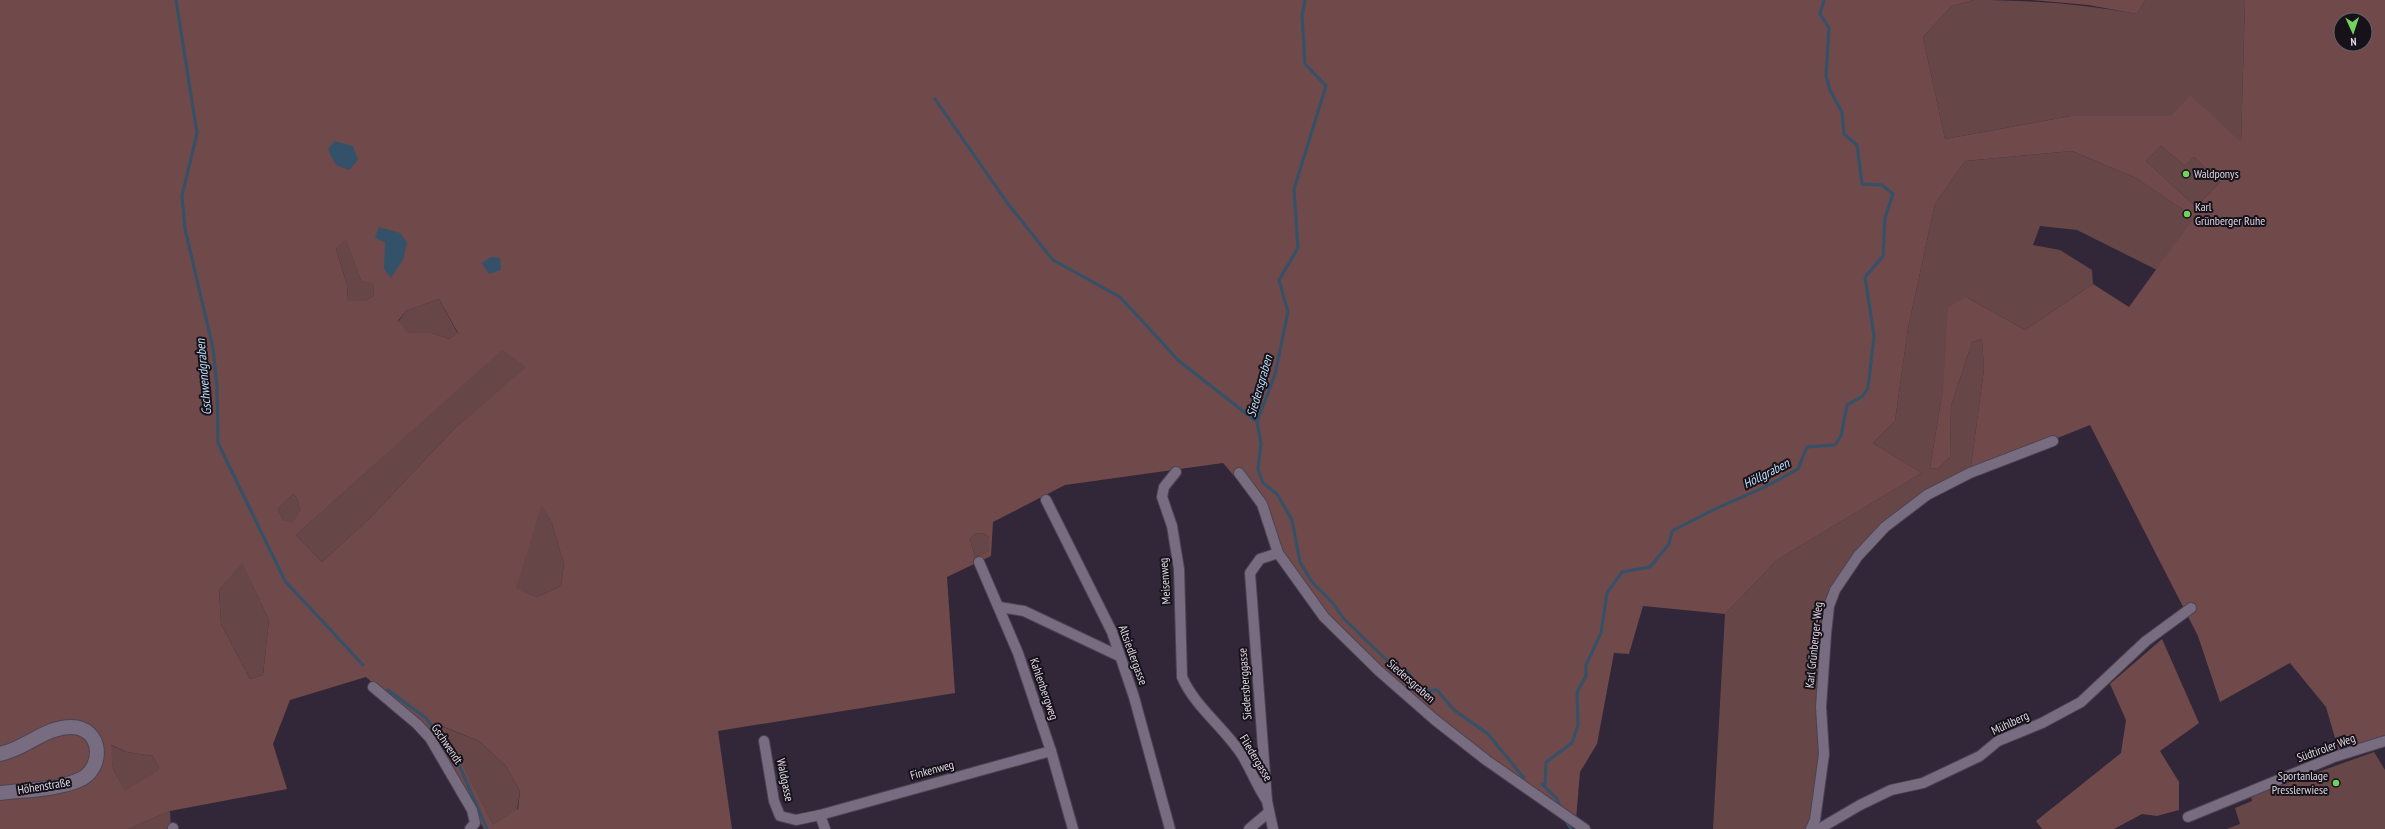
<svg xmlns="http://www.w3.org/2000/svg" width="2385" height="829" viewBox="0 0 2385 829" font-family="'PT Sans Narrow',sans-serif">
  <rect width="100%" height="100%" fill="#312739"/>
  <g fill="#664647">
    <path d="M 1974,0 C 2029,0 2082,4 2137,14 L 2145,0 L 2245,0 L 2241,142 L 2171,116 L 2071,116 L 1945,139 L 1923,37 L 1952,6 Z"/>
    <polygon points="2161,146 2185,166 2194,157 2220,182 2196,207 2146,161"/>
    <polygon points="2072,151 2136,178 2194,217 2157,270 2077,230 2040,226 2033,245 2060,250 2092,270 2093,284 2025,330 1966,297 1943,389 1930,468 1938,469 1950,457 1951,406 1972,342 1982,339 1984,369 1970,473 1915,504 1858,556 1829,606 1824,754 1809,829 1713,829 1725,614 1777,560 1922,473 1873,443 1895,421 1908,328 1935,204 1965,161"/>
    <polygon points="346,238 361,281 373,282 374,295 365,301 348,302 347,285 336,249"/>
    <polygon points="439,299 458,334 449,339 432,333 409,333 398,322 406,311"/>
    <polygon points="502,349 527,367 454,429 370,518 322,562 296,535"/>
    <polygon points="293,494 297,498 300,510 292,524 283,520 278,509"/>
    <polygon points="542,504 552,524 564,564 561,586 537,597 515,588"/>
    <polygon points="983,533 989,537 989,551 975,557 970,539 975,534"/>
    <polygon points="242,562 269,620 263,675 250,679 221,624 219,590"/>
    <polygon points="441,726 479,741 506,766 520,791 517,810 493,824"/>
    <polygon points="110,745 127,752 153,756 159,769 125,792 113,769"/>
    <polygon points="2374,752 2385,770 2385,829 2227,829 2240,824 2235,808 2252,801 2251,796"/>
    <polygon points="170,811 171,829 128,829"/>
  </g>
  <g fill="#70494a" fill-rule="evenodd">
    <path d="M 0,0 L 1974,0 L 1952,6 L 1923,37 L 1945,139 L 2071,116 L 2171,116 L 2190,95 L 2241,142 L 2245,0 L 2385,0 L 2385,740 L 2340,755 L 2326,707 L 2290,663 L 2220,702 L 2198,636 L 2090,425 L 1970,473 L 1984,369 L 1982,339 L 1972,342 L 1951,406 L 1950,457 L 1938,469 L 1930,468 L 1943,389 L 1948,307 L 1966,297 L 2025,330 L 2093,284 L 2129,307 L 2194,217 L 2136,178 L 2072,151 L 1965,161 L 1935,204 L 1908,328 L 1895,421 L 1873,443 L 1922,473 L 1777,560 L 1725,614 L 1643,606 L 1629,654 L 1614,653 L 1597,744 L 1580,772 L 1576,820 L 1459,737 L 1326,618 L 1282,553 L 1260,506 L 1223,463 L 1065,485 L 993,522 L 991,556 L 947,577 L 955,693 L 718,731 L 732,829 L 484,829 L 453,769 L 411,717 L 366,677 L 290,700 L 273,744 L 287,789 L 170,811 L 128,829 L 0,829 ZM 2341,20 L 2365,20 L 2365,44 L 2341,44 ZM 2161,146 L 2185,166 L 2194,157 L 2220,182 L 2196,207 L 2146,161 ZM 346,239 L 361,281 L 373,283 L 374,295 L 365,301 L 348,301 L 347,285 L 336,249 ZM 439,299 L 458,333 L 449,339 L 432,333 L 409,333 L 398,321 L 406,311 ZM 502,350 L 526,367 L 454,429 L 370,518 L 322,562 L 296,535 ZM 293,494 L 297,498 L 300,510 L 292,523 L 283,520 L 278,509 ZM 542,505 L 552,524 L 564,564 L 561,586 L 537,597 L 516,588 ZM 983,533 L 989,537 L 989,551 L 975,557 L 970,539 L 975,534 ZM 242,563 L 269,620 L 263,675 L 250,679 L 221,624 L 219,590 ZM 442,726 L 479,741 L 506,766 L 520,791 L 518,809 L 493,824 ZM 111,745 L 127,752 L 153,756 L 159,769 L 125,791 L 113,769 Z"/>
    <polygon points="2032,0 2145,0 2137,14 2088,5"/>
    <polygon points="2162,639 2199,723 2160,751 2179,782 2179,810 2157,816 2142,814 2114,829 2042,829 2036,821 2121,753 2126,720 2110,684"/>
  </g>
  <g fill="#335169">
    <polygon points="334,141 353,146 358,160 349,170 336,165 328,150"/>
    <polygon points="379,227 400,233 407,243 403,260 391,278 384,269 385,242 375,238"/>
    <polygon points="491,257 500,258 501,270 489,274 482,263"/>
  </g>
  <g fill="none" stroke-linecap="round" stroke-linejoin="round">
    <g stroke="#335169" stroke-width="3">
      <polyline points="176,0 197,133 182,196 185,229 213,348 217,387 218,443 285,581 363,665"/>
      <polyline points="1305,0 1302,16 1305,64 1326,86 1294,189 1298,248 1279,280 1288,312 1275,374 1257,422 1261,443 1258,469 1263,483 1277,494 1292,520 1300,562 1312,582 1332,602 1344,619 1398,671 1408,672 1413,682 1422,691 1437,690 1454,710 1488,734 1524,778"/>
      <polyline points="935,99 1008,204 1053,260 1120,297 1179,361 1257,422"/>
      <polyline points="388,690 426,718 460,767 487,829"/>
      <polyline points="1542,784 1557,799 1560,807"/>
      <polyline points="1545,786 1546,762 1572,743 1578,725 1577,692 1586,676 1586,665 1601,633 1607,593 1622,572 1650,567 1669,544 1672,531 1715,509 1767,486 1798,469 1807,447 1835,445 1841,436 1847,405 1863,396 1868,388 1874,336 1865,277 1883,256 1885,218 1893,194 1882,185 1862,184 1857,145 1844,134 1842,112 1830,90 1826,76 1829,28 1820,14 1824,0"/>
      <polyline points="1564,818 1571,829"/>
    </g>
    <g stroke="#4c4353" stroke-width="12">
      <g id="street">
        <path d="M 1176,472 L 1164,487 L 1162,497 L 1172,526 L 1179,569 L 1182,677 C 1195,707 1224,727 1242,755 C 1251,770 1257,786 1267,801"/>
        <polyline points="1239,473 1262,504 1278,553 1324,617 1379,671 1435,720 1486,760 1585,829"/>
        <polyline points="1046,500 1112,632 1134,697 1170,829"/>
        <polyline points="979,562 1018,653 1051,751 1073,829"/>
        <polyline points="999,607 1024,611 1119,656"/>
        <polyline points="373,687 417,724 430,738 472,810 475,823 470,829"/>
        <polyline points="764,741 774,801 780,816 796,820 820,815 825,829"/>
        <polyline points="820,815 1051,751"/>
        <polyline points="2188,817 2334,757 2385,741"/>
        <polyline points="173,828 173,829"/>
        <polyline points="1249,829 1269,812"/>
        <polyline points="1273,829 1267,801 1250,573 1260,559 1278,553"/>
        <polyline points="1811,829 1815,820 1824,754 1821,707 1826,634 1829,606 1835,590 1858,556 1885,527 1927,495 1970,473 2053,441"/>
        <polyline points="1819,829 1860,805 1891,790 1923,783 1980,756 1998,741 2042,723 2081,702 2146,641 2191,608"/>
      </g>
    </g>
    <g stroke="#4c4353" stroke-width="16">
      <path id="secondary" d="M 0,754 C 25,749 45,727 71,727 C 103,727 105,769 79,780 C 55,790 25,790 0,793"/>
    </g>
    <use href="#street" stroke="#786c81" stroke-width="10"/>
    <use href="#secondary" stroke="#786c81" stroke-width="14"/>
  </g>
  <g fill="#71d35e" stroke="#17121a" stroke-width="1.5">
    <circle cx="2186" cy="174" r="4"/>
    <circle cx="2187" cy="214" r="4"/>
    <circle cx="2336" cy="783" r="4"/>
  </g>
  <g text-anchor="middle" stroke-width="4" stroke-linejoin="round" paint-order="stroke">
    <g font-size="12" fill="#ded7e3" stroke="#17121a" text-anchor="start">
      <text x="2194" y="178">Waldponys</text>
      <text x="2195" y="211">Karl<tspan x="2195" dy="14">Grünberger Ruhe</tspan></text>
      <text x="2328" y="780" text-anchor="end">Sportanlage<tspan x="2328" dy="14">Presslerwiese</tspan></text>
    </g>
    <g font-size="12" fill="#ded7e3" stroke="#17121a">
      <text transform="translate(1165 581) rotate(-94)" y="4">Meisenweg</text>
      <text transform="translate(1814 645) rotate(-84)" y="4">Karl Grünberger-Weg</text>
      <text transform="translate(1133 655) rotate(70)" y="4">Altsiedlergasse</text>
      <text transform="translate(1411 681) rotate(41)" y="4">Siedersgraben</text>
      <text transform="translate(1245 684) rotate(-94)" y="4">Siedersberggasse</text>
      <text transform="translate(1044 689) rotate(71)" y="4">Kahlenbergweg</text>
      <text transform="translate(2010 723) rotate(-25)" y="4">Mühlberg</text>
      <text transform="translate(447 744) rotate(56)" y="4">Gschwendt</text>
      <text transform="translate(2326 748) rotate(-20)" y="4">Südtiroler Weg</text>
      <text transform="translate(1256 758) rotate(59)" y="4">Fliedergasse</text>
      <text transform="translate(932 770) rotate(-15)" y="4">Finkenweg</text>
      <text transform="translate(785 780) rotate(78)" y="4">Waldgasse</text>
      <text transform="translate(44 786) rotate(-9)" y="4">Höhenstraße</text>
    </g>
    <g font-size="13" font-style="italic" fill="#bcddf7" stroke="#17121a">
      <text transform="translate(203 377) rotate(-95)" y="5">Gschwendgraben</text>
      <text transform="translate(1259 386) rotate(-74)" y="5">Siedersgraben</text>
      <text transform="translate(1766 473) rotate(-27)" y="5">Höllgraben</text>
    </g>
  </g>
  <g transform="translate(2353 32) rotate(177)"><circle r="19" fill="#17121a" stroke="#67616a"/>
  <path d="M0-3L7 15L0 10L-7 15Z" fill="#71d35e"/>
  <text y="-6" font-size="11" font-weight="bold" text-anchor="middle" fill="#ded7e3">N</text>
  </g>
</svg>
